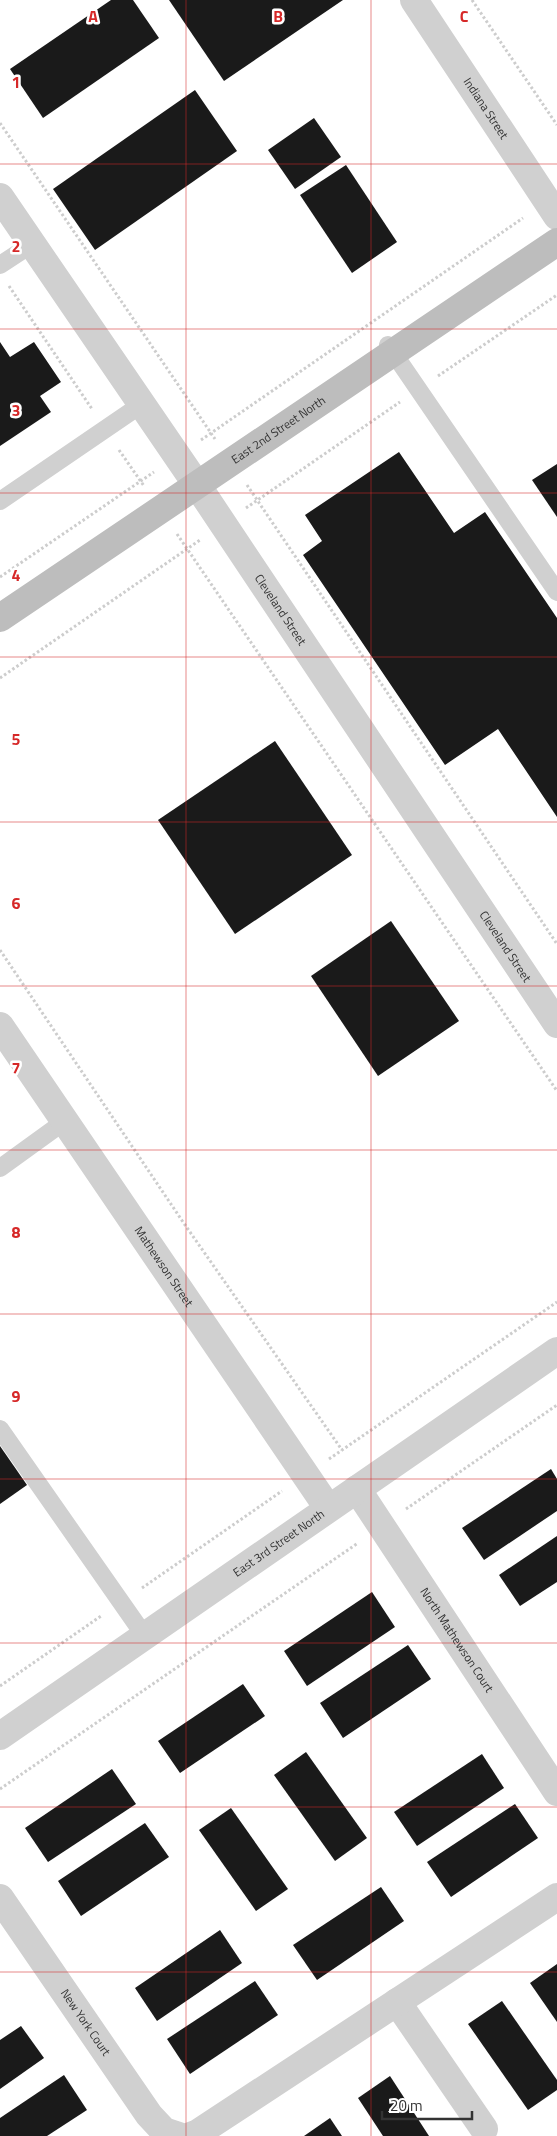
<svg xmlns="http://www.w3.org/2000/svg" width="557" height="2136" viewBox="0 0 557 2136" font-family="'Titillium Web',sans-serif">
  <rect width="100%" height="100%" fill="#fff"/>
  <g fill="#1a1a1a">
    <polygon points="111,0 133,0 159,38 43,118 10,69"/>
    <polygon points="169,0 343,0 224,81"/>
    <polygon points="195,90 237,151 95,250 53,189"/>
    <polygon points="314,118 341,157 295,189 268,150"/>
    <polygon points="346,165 397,242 352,273 300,195"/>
    <polygon points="0,342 10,357 34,342 61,382 40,396 51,412 0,446"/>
    <polygon points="399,452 454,533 485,512 557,618 557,817 498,729 445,765 303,555 322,541 305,515"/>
    <polygon points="557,464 557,517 532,480"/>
    <polygon points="275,741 352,855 235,934 158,820"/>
    <polygon points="391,921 459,1021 378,1076 311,976"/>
    <polygon points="0,1446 27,1485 0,1504"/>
    <polygon points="551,1469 557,1479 557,1511 484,1560 462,1528"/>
    <polygon points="557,1536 557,1582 520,1606 499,1575"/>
    <polygon points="372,1592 395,1627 307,1686 284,1651"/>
    <polygon points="408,1645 431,1679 343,1738 320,1703"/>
    <polygon points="243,1684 265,1716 180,1773 158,1741"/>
    <polygon points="306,1752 367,1838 335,1861 274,1775"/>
    <polygon points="482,1754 504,1788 417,1846 394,1812"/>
    <polygon points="112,1769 136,1804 48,1862 25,1828"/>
    <polygon points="515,1804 538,1838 451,1897 427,1862"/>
    <polygon points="231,1808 288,1889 256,1911 199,1830"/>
    <polygon points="145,1823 169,1857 81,1916 58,1881"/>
    <polygon points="381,1887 404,1921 317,1980 293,1945"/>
    <polygon points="220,1930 242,1963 157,2021 135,1988"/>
    <polygon points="557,1964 557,2022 530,1983"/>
    <polygon points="255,1981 278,2015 190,2074 167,2039"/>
    <polygon points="502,2001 557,2080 557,2090 528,2110 468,2024"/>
    <polygon points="21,2026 44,2058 0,2089 0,2040"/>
    <polygon points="64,2075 87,2110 47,2136 0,2136 0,2118"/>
    <polygon points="390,2076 429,2136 383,2136 358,2098"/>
    <polygon points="330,2118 342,2136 304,2136"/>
  </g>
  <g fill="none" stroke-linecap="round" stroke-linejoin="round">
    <g stroke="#cdcdcd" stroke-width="3" stroke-dasharray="2.5 2.5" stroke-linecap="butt">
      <polyline points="472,0 557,125"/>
      <polyline points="0,123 215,439"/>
      <polyline points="9,286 92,409"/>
      <polyline points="438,376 557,295"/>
      <polyline points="201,440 523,218"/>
      <polyline points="119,450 144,486"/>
      <polyline points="247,485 557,944"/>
      <polyline points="246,508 400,402"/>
      <polyline points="177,534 557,1091"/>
      <polyline points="0,577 154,472"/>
      <polyline points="0,678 200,540"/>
      <polyline points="0,950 183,1222 342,1450"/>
      <polyline points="329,1459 557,1302"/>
      <polyline points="406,1509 557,1405"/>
      <polyline points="142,1588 282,1491"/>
      <polyline points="0,1686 101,1616"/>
      <polyline points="0,1789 358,1543"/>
    </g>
    <g stroke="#d0d0d0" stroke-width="18">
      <polyline points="0,265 32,244"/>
      <polyline points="388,345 557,592"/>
      <polyline points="0,501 142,404"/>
      <polyline points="0,1168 65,1121"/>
      <polyline points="0,1429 144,1635"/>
    </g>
    <g stroke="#d0d0d0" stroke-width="28">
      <path id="s1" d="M 414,0 L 557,216"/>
      <path id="s2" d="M 0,197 L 197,485 L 557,1024"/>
      <path id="s3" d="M 0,1026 L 328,1508"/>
      <path id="s4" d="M 357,1489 L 557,1792"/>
      <path id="s5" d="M 0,1736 L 557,1351"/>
      <path id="s6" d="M 0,1898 L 149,2115 L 164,2131 L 179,2136"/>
      <polyline points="397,2002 484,2129"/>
      <polyline points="190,2136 198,2133 557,1897"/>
    </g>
    <path stroke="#bdbdbd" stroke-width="28" id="s7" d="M 0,618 L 557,242"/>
  </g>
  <path fill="none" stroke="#d62828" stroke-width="1" stroke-opacity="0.55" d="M 186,0 L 186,2136M 371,0 L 371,2136M 0,164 L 557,164M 0,329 L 557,329M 0,493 L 557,493M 0,657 L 557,657M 0,822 L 557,822M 0,986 L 557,986M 0,1150 L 557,1150M 0,1314 L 557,1314M 0,1479 L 557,1479M 0,1643 L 557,1643M 0,1807 L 557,1807M 0,1972 L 557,1972"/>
  <g text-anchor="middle" stroke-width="5" stroke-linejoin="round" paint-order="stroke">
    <g font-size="12" fill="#333" stroke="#fff">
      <text dy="4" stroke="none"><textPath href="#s1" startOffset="130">Indiana Street</textPath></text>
      <text dy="4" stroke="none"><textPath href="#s7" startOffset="336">East 2nd Street North</textPath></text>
      <text dy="4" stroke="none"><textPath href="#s2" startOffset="499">Cleveland Street</textPath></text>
      <text dy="4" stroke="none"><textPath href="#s2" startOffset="904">Cleveland Street</textPath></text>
      <text dy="4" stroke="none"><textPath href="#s3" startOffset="291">Mathewson Street</textPath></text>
      <text dy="4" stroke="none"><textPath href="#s5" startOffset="339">East 3rd Street North</textPath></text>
      <text dy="4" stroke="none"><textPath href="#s4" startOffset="181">North Mathewson Court</textPath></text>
      <text dy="4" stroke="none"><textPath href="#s6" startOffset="151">New York Court</textPath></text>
    </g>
  </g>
  <g font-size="16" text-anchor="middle" font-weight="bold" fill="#d62828" stroke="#fff" stroke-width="5" stroke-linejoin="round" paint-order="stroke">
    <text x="93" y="22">A</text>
    <text x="278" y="22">B</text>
    <text x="464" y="22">C</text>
    <text x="16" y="88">1</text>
    <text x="16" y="252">2</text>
    <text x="16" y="416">3</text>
    <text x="16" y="581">4</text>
    <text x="16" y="745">5</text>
    <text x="16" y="909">6</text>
    <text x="16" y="1074">7</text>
    <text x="16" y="1238">8</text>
    <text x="16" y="1402">9</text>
  </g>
  <path d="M382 2111v8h90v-8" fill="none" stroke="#333333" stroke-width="2.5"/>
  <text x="390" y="2111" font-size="15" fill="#333333" stroke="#ffffff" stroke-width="4" paint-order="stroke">20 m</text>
</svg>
